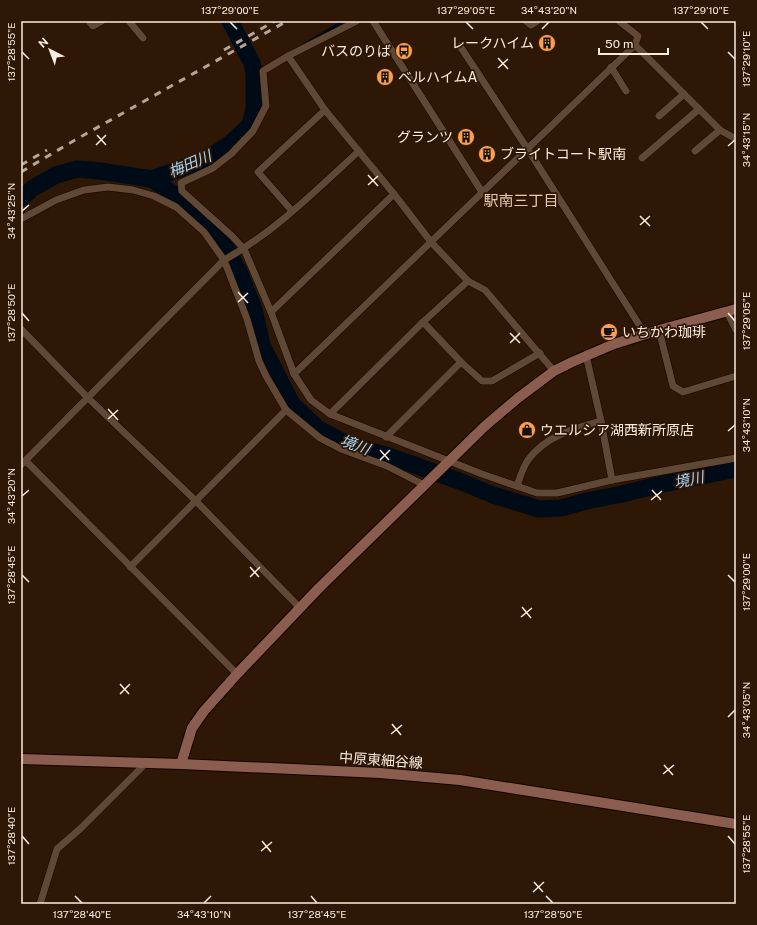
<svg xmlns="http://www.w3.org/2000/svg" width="757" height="925" viewBox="0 0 757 925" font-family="'Public Sans','Noto Sans JP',sans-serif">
  <rect width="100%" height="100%" fill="#2e1805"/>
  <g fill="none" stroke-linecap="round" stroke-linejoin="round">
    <g stroke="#000b18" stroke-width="3">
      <polyline points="306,43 344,21"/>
      <polyline points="254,73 263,68"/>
    </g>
    <g stroke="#000b18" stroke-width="17">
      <polyline points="152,179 189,205 201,216 217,233 229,252 240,274 254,309 262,345 292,404 317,428 347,444 392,457 459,481 493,495 539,509 561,508 587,501 622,494 654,486 736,469"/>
      <polyline points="21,199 33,188 56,175 77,169 100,171 152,179 207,159 231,143 250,125 254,110 254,73 252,63 230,21"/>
    </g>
    <g stroke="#150300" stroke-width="8">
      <g id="street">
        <polyline points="89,21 93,26 102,21"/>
        <polyline points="129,21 143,38"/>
        <polyline points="357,21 288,56 263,71 266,106 253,131 231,154 213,168 181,183 182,191 232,236 244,249 271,312 294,374 311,400 330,414 482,474 537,493 557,493 612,480"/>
        <polyline points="373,21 482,192"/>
        <polyline points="526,21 531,25 537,21"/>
        <polyline points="635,45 720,130 736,139"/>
        <polyline points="460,46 527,148 645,334"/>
        <polyline points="288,56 325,110 394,194 431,242 468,281 485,290 554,371"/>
        <polyline points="611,67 626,91"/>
        <polyline points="659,116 684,94"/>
        <polyline points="695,151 720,130"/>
        <polyline points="642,158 699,109"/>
        <polyline points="292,211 258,172 325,110"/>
        <polyline points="21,219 56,200 84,190 108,187 133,190 154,196 176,207 204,232 224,260 247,319 259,361 266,376 286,410 320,438 341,449 387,466 424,485"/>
        <polyline points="271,312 394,194"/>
        <polyline points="727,312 736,330"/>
        <polyline points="423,322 461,362 482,381 492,381 540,353"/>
        <polyline points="21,329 88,398 195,500 300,608"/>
        <polyline points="659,330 673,386 683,392 736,376"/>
        <polyline points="586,355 601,421 612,480 736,458"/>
        <polyline points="294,374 635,45 638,36 619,21"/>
        <polyline points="330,414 423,322 468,281"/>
        <polyline points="386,437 461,362"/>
        <polyline points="26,461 237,674"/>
        <path d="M 21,465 L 224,260 C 275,232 317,189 359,151"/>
        <path d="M 517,486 C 520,477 523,467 528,460 C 545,436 575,428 601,421"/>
        <polyline points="130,567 286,410"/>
        <polyline points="40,904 57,849 80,829 145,764"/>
      </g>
    </g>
    <g stroke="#150300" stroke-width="12">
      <g id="secondary">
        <polyline points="21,759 181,764 380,773 460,780 736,824"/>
        <polyline points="181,764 192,728 204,711 238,673 319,588 485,426 518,398 554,371 572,362 614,344 659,330 736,309"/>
      </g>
    </g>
    <use href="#street" stroke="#614834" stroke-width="7"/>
    <use href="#secondary" stroke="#8a5d4f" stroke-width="10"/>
    <g stroke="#b6a496" stroke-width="3" stroke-dasharray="7 7" stroke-linecap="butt">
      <polyline points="224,50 275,21"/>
      <polyline points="21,165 47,150"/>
      <polyline points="21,172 75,140 287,21"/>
    </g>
  </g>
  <path fill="none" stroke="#fcece0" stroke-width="1.5" d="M 230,22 L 237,29M 466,22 L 473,29M 701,22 L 708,29M 542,29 L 549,22M 22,52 L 29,59M 728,52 L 735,59M 498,58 L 508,69M 498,68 L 508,59M 97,135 L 106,145M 96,145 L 106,135M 728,146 L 735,140M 368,175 L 378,186M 368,185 L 378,176M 22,211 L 29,205M 640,216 L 650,226M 640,225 L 650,216M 238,292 L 248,303M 238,302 L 248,293M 22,313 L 29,321M 728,313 L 735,321M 510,333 L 520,343M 510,343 L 520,333M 108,409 L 118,420M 108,419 L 118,410M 728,431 L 735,425M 380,450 L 389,460M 380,460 L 390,450M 652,490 L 661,500M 22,496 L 29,490M 651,500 L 662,491M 250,567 L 259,577M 22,575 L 29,582M 728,575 L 735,582M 250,577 L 260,567M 522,607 L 531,618M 521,617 L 532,608M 120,684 L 129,694M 120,694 L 130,684M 728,717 L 735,710M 392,724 L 401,735M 391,734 L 402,725M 664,765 L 673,775M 663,774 L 674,765M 22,836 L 29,844M 728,836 L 735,844M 262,841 L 271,852M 261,851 L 272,842M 534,882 L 543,892M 533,892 L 544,882M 75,896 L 82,903M 311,896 L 317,903M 546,896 L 553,903M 204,903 L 211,896"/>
  <defs>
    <g id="building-disc" transform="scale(0.9)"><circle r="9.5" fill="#fb9e50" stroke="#2e1805"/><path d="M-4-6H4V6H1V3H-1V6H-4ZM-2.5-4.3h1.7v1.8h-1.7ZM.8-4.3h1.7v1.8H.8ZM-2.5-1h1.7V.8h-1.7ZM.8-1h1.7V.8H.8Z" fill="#111"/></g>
    <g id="bus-disc" transform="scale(0.9)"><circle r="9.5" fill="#fb9e50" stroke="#2e1805"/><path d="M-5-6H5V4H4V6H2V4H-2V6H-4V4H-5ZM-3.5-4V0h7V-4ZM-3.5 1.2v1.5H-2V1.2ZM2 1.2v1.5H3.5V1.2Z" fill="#111"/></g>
    <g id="cafe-disc" transform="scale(0.9)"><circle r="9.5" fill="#fb9e50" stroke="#2e1805"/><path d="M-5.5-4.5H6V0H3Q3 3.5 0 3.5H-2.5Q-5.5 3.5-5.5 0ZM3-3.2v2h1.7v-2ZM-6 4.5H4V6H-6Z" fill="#111"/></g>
    <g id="shop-disc" transform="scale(0.9)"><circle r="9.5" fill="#fb9e50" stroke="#2e1805"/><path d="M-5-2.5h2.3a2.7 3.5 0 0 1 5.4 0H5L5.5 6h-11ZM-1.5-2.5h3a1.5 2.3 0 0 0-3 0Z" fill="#111"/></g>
  </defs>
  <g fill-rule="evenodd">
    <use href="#building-disc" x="547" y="43"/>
    <use href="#bus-disc" x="404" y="51"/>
    <use href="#building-disc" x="385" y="77"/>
    <use href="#building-disc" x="466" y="137"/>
    <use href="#building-disc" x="487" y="154"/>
    <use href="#cafe-disc" x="609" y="332"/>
    <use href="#shop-disc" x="527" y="430"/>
  </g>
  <g text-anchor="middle" stroke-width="3.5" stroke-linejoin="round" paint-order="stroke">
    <g font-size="14" fill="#fcece0" stroke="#2e1805" text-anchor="start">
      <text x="534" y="48" text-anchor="end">レークハイム</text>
      <text x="391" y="56" text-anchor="end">バスのりば</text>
      <text x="398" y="82">ベルハイムA</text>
      <text x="453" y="142" text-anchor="end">グランツ</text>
      <text x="500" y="159">ブライトコート駅南</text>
      <text x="622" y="337">いちかわ珈琲</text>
      <text x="540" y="435">ウエルシア湖西新所原店</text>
    </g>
    <g font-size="14" fill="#fcece0" stroke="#2e1805">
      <text transform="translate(381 760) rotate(4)" y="5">中原東細谷線</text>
    </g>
    <g font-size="15" font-style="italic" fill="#a5d6fb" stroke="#2e1805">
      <text transform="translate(190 164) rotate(-23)" y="5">梅田川</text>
      <text transform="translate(355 445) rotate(20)" y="5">境川</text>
      <text transform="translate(689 480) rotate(-12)" y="5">境川</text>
    </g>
    <g font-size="15" fill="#e8c9b2" stroke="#2e1805">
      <text x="521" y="206">駅南三丁目</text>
    </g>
  </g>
  <rect width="757" height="925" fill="none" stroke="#2e1805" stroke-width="44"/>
  <g transform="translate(50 50) rotate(318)" stroke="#2e1805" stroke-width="3" paint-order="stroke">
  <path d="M0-3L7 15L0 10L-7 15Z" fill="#fcece0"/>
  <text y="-6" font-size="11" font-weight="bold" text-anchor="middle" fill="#fcece0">N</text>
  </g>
  <path d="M599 48v6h69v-6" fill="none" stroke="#fcece0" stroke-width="2"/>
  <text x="605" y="48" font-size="12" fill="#fcece0" stroke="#2e1805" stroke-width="3" paint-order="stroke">50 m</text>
  <rect x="22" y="22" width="713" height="881" fill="none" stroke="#fcece0" stroke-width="1.5"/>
  <g font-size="10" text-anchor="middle" fill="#fcece0">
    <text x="230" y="14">137°29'00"E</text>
    <text x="466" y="14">137°29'05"E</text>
    <text x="549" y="14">34°43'20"N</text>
    <text x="701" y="14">137°29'10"E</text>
    <text transform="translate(11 52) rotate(-90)" y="4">137°28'55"E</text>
    <text transform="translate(746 59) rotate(-90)" y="4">137°29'10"E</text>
    <text transform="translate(746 140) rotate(-90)" y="4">34°43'15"N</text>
    <text transform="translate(11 211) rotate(-90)" y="4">34°43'25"N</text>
    <text transform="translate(11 313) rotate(-90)" y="4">137°28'50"E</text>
    <text transform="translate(746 321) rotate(-90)" y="4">137°29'05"E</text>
    <text transform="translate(746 425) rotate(-90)" y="4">34°43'10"N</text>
    <text transform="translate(11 496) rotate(-90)" y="4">34°43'20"N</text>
    <text transform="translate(11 575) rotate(-90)" y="4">137°28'45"E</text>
    <text transform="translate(746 582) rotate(-90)" y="4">137°29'00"E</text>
    <text transform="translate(746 710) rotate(-90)" y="4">34°43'05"N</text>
    <text transform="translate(11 836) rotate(-90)" y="4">137°28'40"E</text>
    <text transform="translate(746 844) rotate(-90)" y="4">137°28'55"E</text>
    <text x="82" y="918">137°28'40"E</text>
    <text x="204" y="918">34°43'10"N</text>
    <text x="317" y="918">137°28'45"E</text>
    <text x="553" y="918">137°28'50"E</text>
  </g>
</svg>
